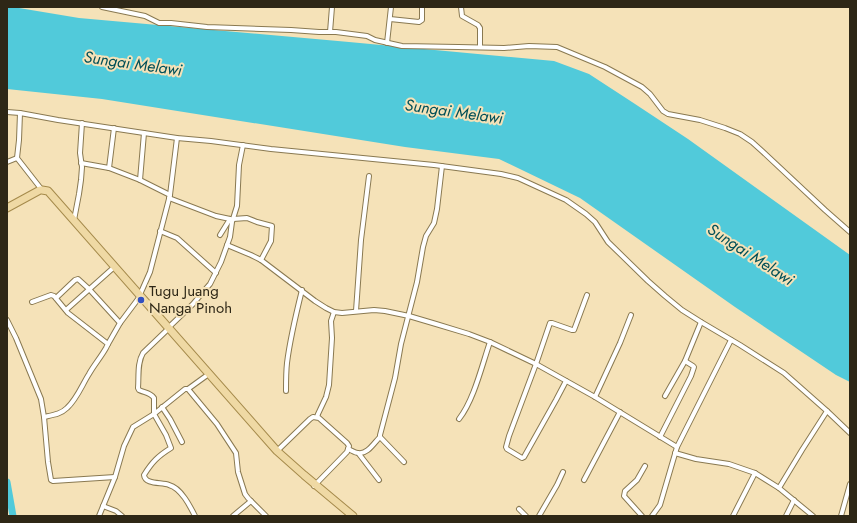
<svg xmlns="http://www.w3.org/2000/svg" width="857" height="523" viewBox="0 0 857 523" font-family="Jost,sans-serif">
  <rect width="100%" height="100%" fill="#f5e2b8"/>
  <polygon fill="#51cada" points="7,7 13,7 79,18 349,42 554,61 589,74 632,102 688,139 850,255 850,382 836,375 735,307 580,198 499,159 405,147 102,99 7,89"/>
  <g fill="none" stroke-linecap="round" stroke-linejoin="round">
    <polyline stroke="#51cada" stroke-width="7" points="7,482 13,516"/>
    <g stroke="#897951" stroke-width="6">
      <g id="street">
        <polyline points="102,7 145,16 159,23 171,23 207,27 291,30 319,32 336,32 367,36 375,40 402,46 458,47 504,48 529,46 557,47 605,67 642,87 650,94 663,111 668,114 700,120 725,128 740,134 752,142 762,151 825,210 850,232"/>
        <polyline points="461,7 462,16 478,25 480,28 480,47"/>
        <polyline points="390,19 419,22 422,20 422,7"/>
        <polyline points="330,32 332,7"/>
        <polyline points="387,43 391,7"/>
        <polyline points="7,112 20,113 58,120 177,138 211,141 271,149 434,165 501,174 518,178 566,200 586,214 595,222 608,242 648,281 665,296 682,310 701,322 740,345 784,373 827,411 850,433"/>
        <polyline points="20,113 19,140 17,158 42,190"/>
        <polyline points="7,162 17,158"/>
        <polyline points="81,163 109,168 140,180 170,195"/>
        <polyline points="109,168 114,128"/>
        <polyline points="140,180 144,133"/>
        <polyline points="169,198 216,216 230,219"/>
        <polyline points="233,219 247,218 257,222 272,226 271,241 261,260"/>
        <polyline points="74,220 79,194 81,180 82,167 80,153 82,123"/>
        <polyline points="160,231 177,238 216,273"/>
        <polyline points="220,235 230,219"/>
        <polyline points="227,245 251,255 261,260 315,301 326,308 334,312 342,313 374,310 385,311 409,316 436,324 469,334 490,342 536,364 595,397 677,447"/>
        <polyline points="56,298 75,280 78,279 89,289 120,323"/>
        <path d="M 32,302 L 51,295 L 54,296 L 68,313 L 108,344 L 106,348 C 101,357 94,365 89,374 C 82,385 77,399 67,408 C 61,414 53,415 44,417"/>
        <polyline points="66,310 112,269"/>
        <polyline points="356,311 361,240 369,176"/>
        <polyline points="7,320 16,338 41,399 44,417 48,462 51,480 53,481 115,477"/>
        <polyline points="168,328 193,304 203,292 210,284 221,262 230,237 232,222 237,206 239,165 243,145"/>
        <path d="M 167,330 L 143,353 C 137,363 139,376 138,388 L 139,390 C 145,393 150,392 154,398 L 154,414 L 166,435 L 171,448 C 158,456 152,462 144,475 C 145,485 162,482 169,485 C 181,488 190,506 195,516"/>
        <polyline points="108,344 120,323 138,299 150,272 170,195 177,138"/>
        <polyline points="566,381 556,400 524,457 522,458 507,449 506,447 509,436 536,364 550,323 552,323 572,330 574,330 587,295"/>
        <polyline points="188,389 206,376"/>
        <path d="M 286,391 C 286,382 286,372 287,363 C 290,339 296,314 302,290"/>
        <polyline points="665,396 685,361 701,322"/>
        <polyline points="595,397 620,343 631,315"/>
        <polyline points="162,407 170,419 182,442"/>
        <polyline points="317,417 318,414 326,397 329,385 332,338 331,321 334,312"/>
        <path d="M 459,419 C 474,400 482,365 490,342"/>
        <polyline points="380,437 404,462"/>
        <polyline points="660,437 691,376 694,367 693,366 685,361"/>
        <path d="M 348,449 C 351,450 355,453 358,453 C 367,455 374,443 380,437 L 380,435 L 395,378 L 401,344 L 417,282 L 423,247 L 426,236 L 434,223 L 437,209 L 442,166"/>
        <polyline points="277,451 310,419 313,417 319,418 347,443 349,446 347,452 314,486"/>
        <polyline points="675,453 696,459 729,464 755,473 779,488 813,516"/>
        <polyline points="359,454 379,480"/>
        <polyline points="584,480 620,412"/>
        <polyline points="779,488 802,450 827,411"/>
        <polyline points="103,506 116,511 122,516"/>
        <polyline points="519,509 526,516"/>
        <polyline points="99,516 115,477 124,446 133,427 154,414 185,389 188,389 217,424 236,453 238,472 245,494 248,498 266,516"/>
        <polyline points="233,516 251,501"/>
        <polyline points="539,516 557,485 563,472"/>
        <polyline points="642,516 624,496 625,491 637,480 645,466"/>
        <polyline points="652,516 660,505 677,447 731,340"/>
        <polyline points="733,516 755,473"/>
        <polyline points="786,516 794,500"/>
        <polyline points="841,516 850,484"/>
      </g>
    </g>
    <g stroke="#a58a4b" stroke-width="9">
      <polyline id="primary" points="7,208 40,190 42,190 48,191 277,451 304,475 353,516"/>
    </g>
    <use href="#street" stroke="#fff" stroke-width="4"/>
    <use href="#primary" stroke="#efd9a4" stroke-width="7"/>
  </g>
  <circle fill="#3250c1" stroke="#f5e2b8" stroke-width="1.5" cx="141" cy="300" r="4"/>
  <g text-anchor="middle" stroke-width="4" stroke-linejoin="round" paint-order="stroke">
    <g font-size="15" fill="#2e2716" stroke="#f5e2b8" text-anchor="start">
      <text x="149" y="296">Tugu Juang<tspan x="149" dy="17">Nanga Pinoh</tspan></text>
    </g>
    <g font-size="16" font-style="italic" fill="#024f57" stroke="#f5e2b8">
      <text transform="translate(133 63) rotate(8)" y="6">Sungai Melawi</text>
      <text transform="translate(454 111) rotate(8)" y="6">Sungai Melawi</text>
      <text transform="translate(751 254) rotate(33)" y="6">Sungai Melawi</text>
    </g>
  </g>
  <rect width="857" height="523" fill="none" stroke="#2e2716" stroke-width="16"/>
</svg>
